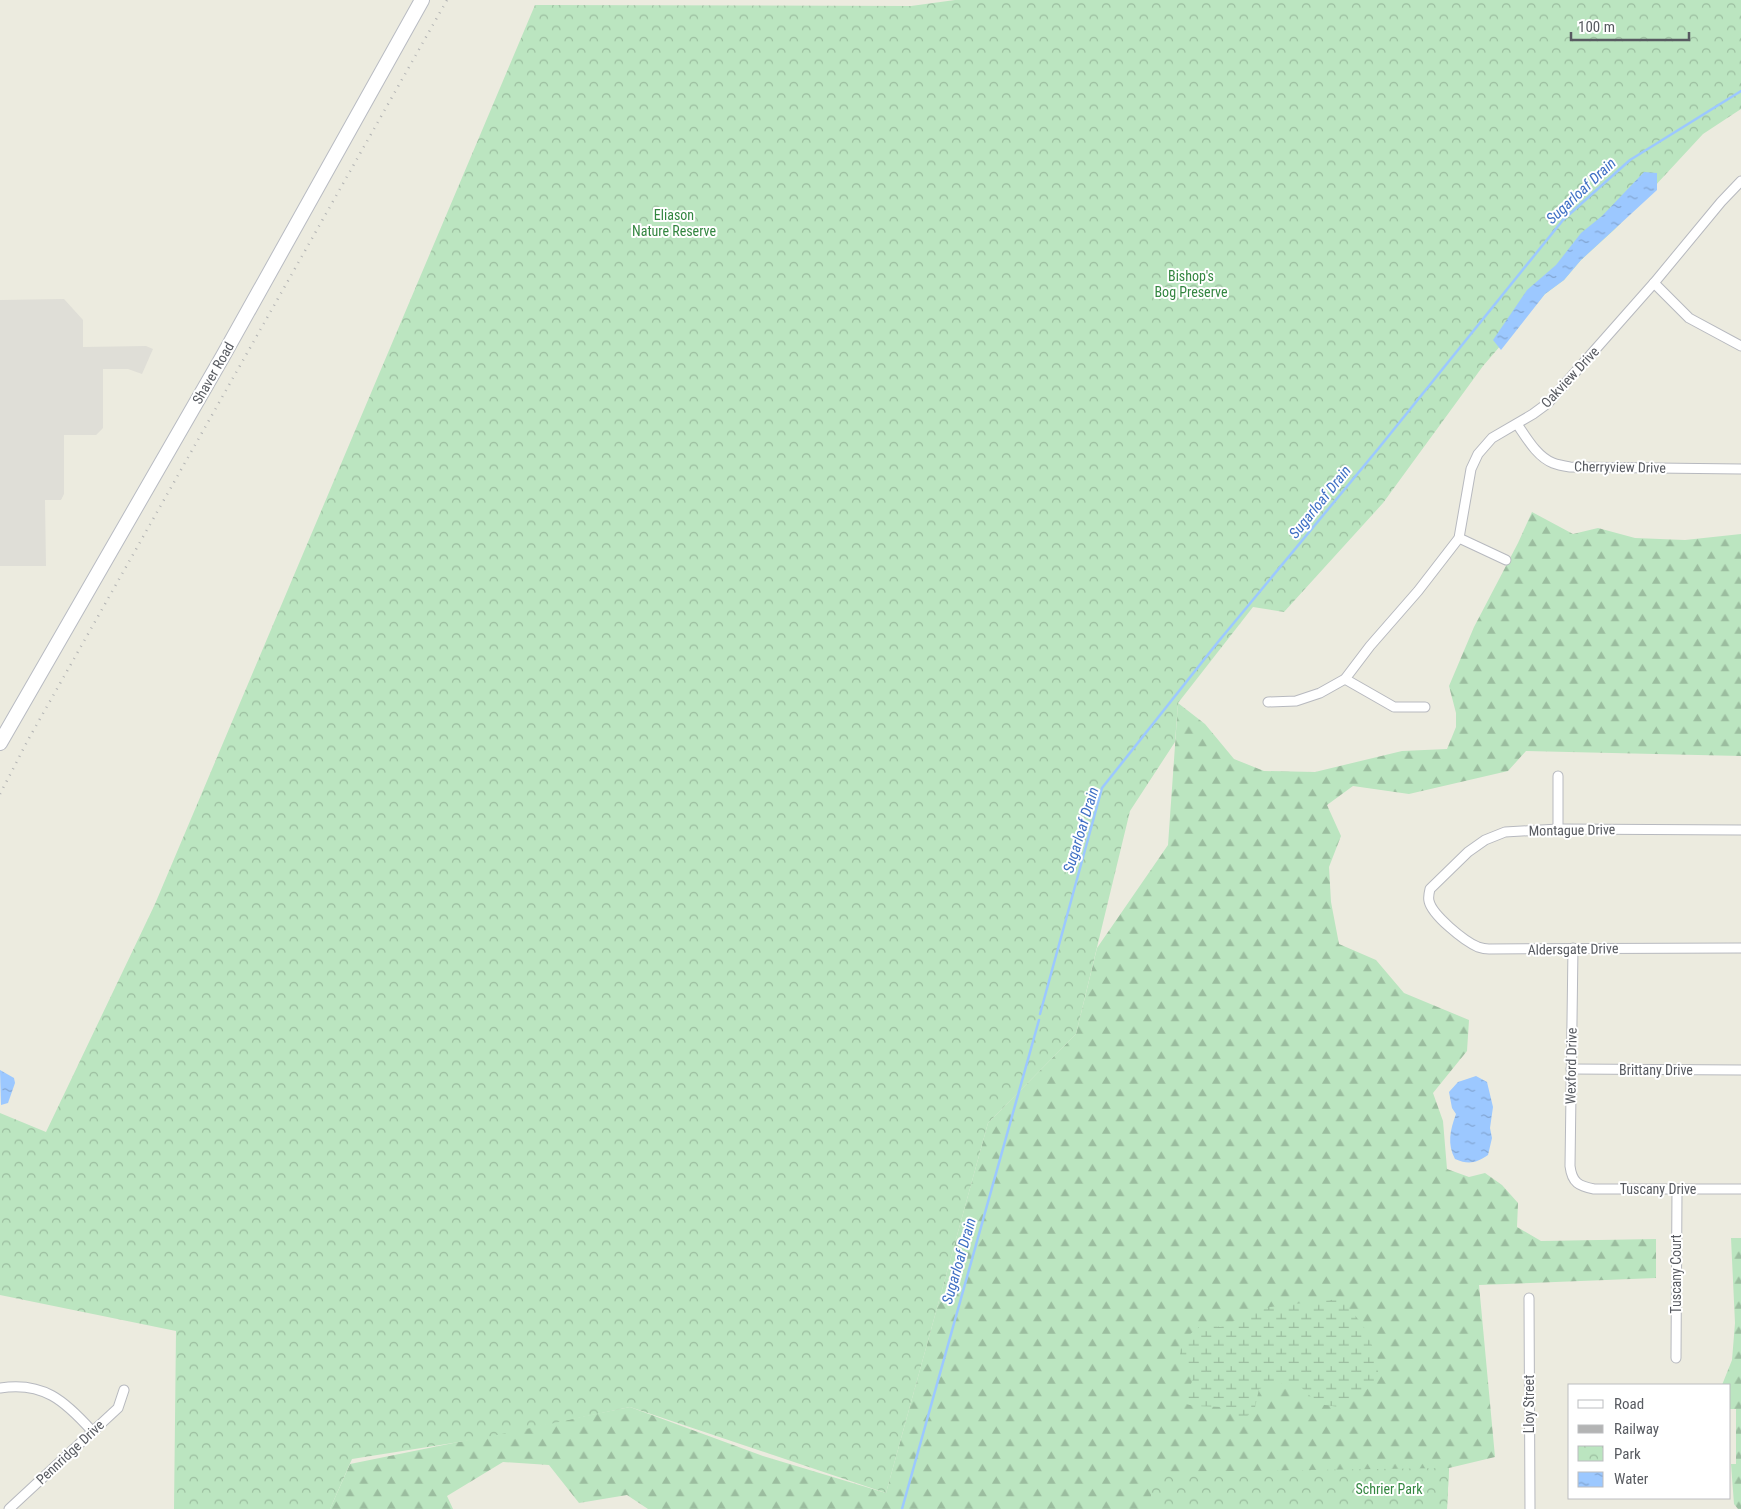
<svg xmlns="http://www.w3.org/2000/svg" width="1741" height="1509" viewBox="0 0 1741 1509" font-family="'Roboto Condensed',sans-serif">
  <defs>
    <pattern id="forest-firs" width="22" height="20" patternUnits="userSpaceOnUse" patternTransform="scale(1.25)"><rect width="22" height="20" fill="#bbe5c0"/><path d="M5 1l3.5 6h-7zM16 11l3.5 6h-7z" fill="#9bbd9f"/></pattern>
    <pattern id="wetland-marsh" width="20" height="14" patternUnits="userSpaceOnUse" patternTransform="scale(1.25)"><rect width="20" height="14" fill="#bbe5c0"/><path d="M1 5h8M5 5V1M11 12h8M15 12V8" fill="none" stroke="#9bbd9f"/></pattern>
    <pattern id="park-crowns" width="20" height="18" patternUnits="userSpaceOnUse" patternTransform="scale(1.25)"><rect width="20" height="18" fill="#bbe5c0"/><path d="M2 6a3 3 0 1 1 6 0M12 15a3 3 0 1 1 6 0" fill="none" stroke="#9bbd9f"/></pattern>
    <pattern id="water-ripples" width="26" height="14" patternUnits="userSpaceOnUse" patternTransform="scale(1.25)"><rect width="26" height="14" fill="#9cc8ff"/><path d="M2 4q2-2 4 0t4 0M15 11q2-2 4 0t4 0" fill="none" stroke="#82a5d2"/></pattern>
  </defs>
  <rect width="100%" height="100%" fill="#ecebdf"/>
  <polygon fill="#dfded7" points="64,299 83,320 83,347 146,346 153,349 142,374 128,369 103,369 103,428 96,435 64,435 64,494 61,500 45,500 46,566 0,566 0,300"/>
  <g fill="url(#forest-firs)">
    <polygon points="1532,512 1573,534 1598,528 1635,538 1685,540 1741,534 1741,756 1526,751 1508,771 1409,794 1353,786 1327,805 1341,836 1329,867 1331,902 1339,944 1376,960 1404,993 1469,1020 1467,1051 1433,1093 1443,1121 1447,1169 1469,1177 1485,1173 1502,1185 1518,1203 1517,1227 1541,1241 1656,1239 1656,1278 1479,1285 1495,1457 1449,1468 1447,1509 648,1509 627,1495 579,1503 549,1465 503,1462 447,1496 453,1509 330,1509 350,1464 630,1407 763,1456 886,1493 988,1123 1076,1034 1097,948 1168,845 1178,703 1205,724 1234,759 1264,771 1315,772 1402,751 1447,749 1456,727 1456,713 1449,686 1474,627 1518,543"/>
    <polygon points="1731,1238 1741,1238 1741,1509 1738,1509 1734,1504 1731,1464 1736,1464 1736,1409 1730,1409 1730,1385 1722,1385 1732,1360 1735,1323"/>
  </g>
  <path fill="url(#wetland-marsh)" d="M 1341,1299 L 1363,1325 L 1379,1362 L 1377,1380 L 1360,1395 L 1339,1407 L 1318,1404 L 1300,1386 L 1280,1383 L 1259,1389 L 1254,1412 L 1242,1419 L 1222,1407 L 1194,1406 L 1186,1404 L 1186,1396 L 1193,1379 L 1186,1364 L 1181,1364 C 1177,1341 1188,1336 1204,1323 L 1220,1327 L 1269,1307 L 1311,1302 Z"/>
  <g fill="url(#park-crowns)">
    <polygon points="955,0 1741,0 1741,109 1703,134 1615,229 1581,260 1564,280 1545,294 1483,366 1383,503 1284,612 1253,607 1178,703 1175,742 1130,811 1076,1034 988,1123 886,1493 630,1407 478,1439 352,1459 330,1509 174,1509 176,1331 0,1295 0,1113 46,1132 155,904 535,5 911,6"/>
    <polygon points="1449,1468 1447,1509 1151,1509 1151,1472"/>
  </g>
  <g fill="url(#water-ripples)">
    <polygon points="1644,172 1657,173 1657,190 1581,260 1564,280 1545,294 1501,350 1493,340 1527,290 1556,265 1581,233 1602,216"/>
    <polygon points="0,1070 14,1078 15,1083 8,1103 1,1105"/>
    <path d="M 1476,1076 L 1487,1082 L 1493,1107 L 1490,1128 L 1492,1138 L 1488,1155 C 1476,1163 1469,1165 1455,1159 C 1447,1144 1450,1130 1456,1114 L 1452,1108 L 1449,1092 L 1458,1082 Z"/>
  </g>
  <g fill="none" stroke-linecap="round" stroke-linejoin="round">
    <g stroke="#9cc8ff" stroke-width="2.5">
      <polyline points="1040,1014 1102,788 1218,642 1378,449 1563,220 1630,160 1741,91"/>
      <polyline points="902,1509 1039,1020"/>
    </g>
    <g stroke="#b7b9bf" stroke-width="11">
      <g id="street">
        <polyline points="1654,283 1689,318 1741,346"/>
        <path d="M 1517,424 C 1526,437 1537,457 1553,463 C 1558,465 1564,466 1570,467 L 1741,469"/>
        <polyline points="1459,538 1506,560"/>
        <polyline points="1345,679 1394,707 1425,707"/>
        <polyline points="1268,702 1296,701 1320,693 1345,679 1370,646 1418,591 1459,538 1471,469 1478,454 1492,438 1533,414 1548,403 1654,283 1721,202 1741,181"/>
        <polyline points="1558,776 1558,829"/>
        <path d="M 1741,830 L 1558,829 L 1505,832 L 1485,840 L 1468,852 L 1430,889 C 1429,893 1428,897 1429,901 C 1432,915 1464,941 1478,947 C 1481,948 1485,949 1489,949 L 1741,948"/>
        <path d="M 1573,948 L 1570,1166 C 1572,1183 1579,1186 1594,1189 L 1741,1189"/>
        <polyline points="1571,1069 1741,1070"/>
        <polyline points="1529,1298 1530,1509"/>
        <polyline points="1676,1358 1677,1190"/>
        <path d="M 0,1388 C 43,1381 65,1401 92,1431"/>
        <polyline points="9,1509 118,1408 124,1390"/>
      </g>
    </g>
    <g stroke="#b8bbc2" stroke-width="16">
      <polyline id="secondary" points="0,743 223,356 422,0"/>
    </g>
    <use href="#street" stroke="#fff" stroke-width="9"/>
    <use href="#secondary" stroke="#fff" stroke-width="14"/>
    <polyline stroke="#b3b4b4" stroke-width="2.5" stroke-dasharray="1 6" stroke-linecap="butt" points="0,794 28,740 447,0"/>
  </g>
  <g text-anchor="middle" stroke-width="4" stroke-linejoin="round" paint-order="stroke">
    <g font-size="14" fill="#338640" stroke="#fff">
      <text x="674" y="220">Eliason<tspan x="674" dy="16">Nature Reserve</tspan></text>
      <text x="1191" y="281">Bishop's<tspan x="1191" dy="16">Bog Preserve</tspan></text>
      <text x="1389" y="1494">Schrier Park</text>
    </g>
    <g font-size="14" fill="#585b61" stroke="#fff">
      <text transform="translate(213 373) rotate(-60)" y="5">Shaver Road</text>
      <text transform="translate(1570 377) rotate(-47)" y="5">Oakview Drive</text>
      <text transform="translate(1620 467) rotate(1)" y="5">Cherryview Drive</text>
      <text transform="translate(1572 830) rotate(-1)" y="5">Montague Drive</text>
      <text transform="translate(1573 949) rotate(-1)" y="5">Aldersgate Drive</text>
      <text transform="translate(1571 1066) rotate(-89)" y="5">Wexford Drive</text>
      <text x="1656" y="1075">Brittany Drive</text>
      <text x="1658" y="1194">Tuscany Drive</text>
      <text transform="translate(1676 1274) rotate(-90)" y="5">Tuscany Court</text>
      <text transform="translate(1529 1404) rotate(-90)" y="5">Lloy Street</text>
      <text transform="translate(70 1452) rotate(-43)" y="5">Pennridge Drive</text>
    </g>
    <g font-size="15" font-style="italic" fill="#3e6fc4" stroke="#fff">
      <text transform="translate(1581 191) rotate(-43)" y="5">Sugarloaf Drain</text>
      <text transform="translate(1320 502) rotate(-51)" y="5">Sugarloaf Drain</text>
      <text transform="translate(1081 830) rotate(-73)" y="5">Sugarloaf Drain</text>
      <text transform="translate(959 1261) rotate(-74)" y="5">Sugarloaf Drain</text>
    </g>
  </g>
  <rect x="1568" y="1384" width="162" height="115" fill="#ffffff" stroke="#bcbdc0"/>
  <rect x="1578" y="1400" width="25" height="8" fill="#ffffff" stroke="#bcbdc0"/>
  <text x="1614" y="1409" font-size="15" fill="#585b61">Road</text>
  <rect x="1578" y="1425" width="25" height="8" fill="#b3b4b4" stroke="#bcbdc0"/>
  <text x="1614" y="1434" font-size="15" fill="#585b61">Railway</text>
  <rect x="1578" y="1446" width="25" height="15" fill="url(#park-crowns)" stroke="#bcbdc0"/>
  <text x="1614" y="1459" font-size="15" fill="#585b61">Park</text>
  <rect x="1578" y="1472" width="25" height="15" fill="url(#water-ripples)" stroke="#bcbdc0"/>
  <text x="1614" y="1484" font-size="15" fill="#585b61">Water</text>
  <path d="M1571 32v8h118v-8" fill="none" stroke="#585b61" stroke-width="2.5"/>
  <text x="1578" y="32" font-size="15" fill="#585b61" stroke="#ffffff" stroke-width="4" paint-order="stroke">100 m</text>
</svg>
